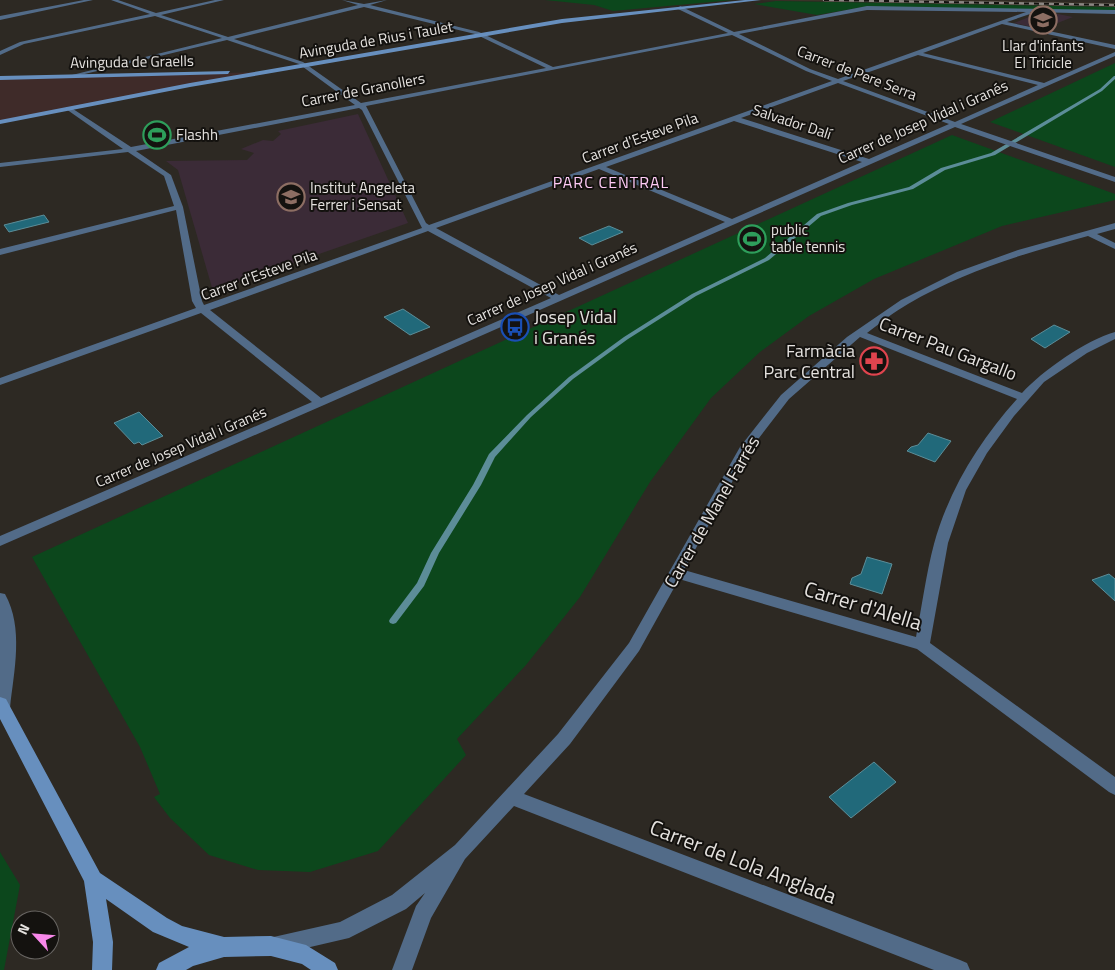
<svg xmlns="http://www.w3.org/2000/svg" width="1115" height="970" viewBox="0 0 1115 970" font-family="'Titillium Web',sans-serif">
  <rect width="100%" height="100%" fill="#2d2923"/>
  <polygon fill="#3a3227" points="749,0 973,0 1115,3 1115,7"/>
  <polygon fill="#3f2b29" points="265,72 0,122 0,78"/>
  <g fill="#3b2b37">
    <polygon points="1039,13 1052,15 1058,14 1073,17 1042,29 1014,23"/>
    <polygon points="358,114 408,223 213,291 178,170 166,161 247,160 254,153 241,149 263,140 273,141 281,134 278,131"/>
  </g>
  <g fill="#0c471c">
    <polygon points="545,0 733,0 613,11 594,5"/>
    <polygon points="776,1 1115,7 1115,11 863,7 817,15 754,4"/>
    <polygon points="1115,63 1115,167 990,122"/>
    <polygon points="952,135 1115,194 1115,200 1002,226 874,279 809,316 760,352 711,398 650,482 580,597 526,665 457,739 466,755 378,851 310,872 258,870 209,855 170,818 154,797 160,794 140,747 32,557"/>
    <polygon points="0,852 20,885 4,970 0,970"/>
  </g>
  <g fill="#21697a" stroke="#5c8d98">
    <polygon points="44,215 49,222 9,232 4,225"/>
    <polygon points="609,226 623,232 592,245 579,238"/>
    <polygon points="403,309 430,327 410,335 384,317"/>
    <polygon points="1054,325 1070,332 1045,348 1031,339"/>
    <polygon points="139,412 163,436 142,445 139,442 134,444 114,423"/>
    <polygon points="928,433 951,441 935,462 907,451 911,447 918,445"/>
    <polygon points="867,557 892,564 882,594 850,584 852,578 861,574"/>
    <polygon points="1109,574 1115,579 1115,601 1092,580"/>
    <polygon points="874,762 896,782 851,818 829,797"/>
  </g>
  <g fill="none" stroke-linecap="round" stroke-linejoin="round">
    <polygon fill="#5c8d98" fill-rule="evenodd" points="1114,76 1115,76 1115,79 1102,91 995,155 945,170 913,189 852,205 821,216 769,260 696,296 628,339 573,379 531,417 495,457 481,485 439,553 424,586 396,623 393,624 390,623 389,621 390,619 417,583 431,553 473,485 489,454 527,415 569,377 624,337 692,294 765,258 817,214 848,203 909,187 941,168 991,153 1100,89"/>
    <g fill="#526b88" fill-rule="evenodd">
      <polygon points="84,0 93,0 0,20 0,16"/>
      <path d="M 111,0 L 118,0 L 156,13 L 215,0 L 224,0 L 161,15 L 228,37 L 358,5 L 342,0 L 364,4 L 387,0 L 370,5 L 479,32 L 553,67 L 728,33 L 678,9 L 680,6 L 734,32 L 867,6 L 1115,10 L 1115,14 L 1030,12 L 1030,14 L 1007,22 L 1115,45 L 1115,49 L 1002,24 L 923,53 L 1044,83 L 1115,52 L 1115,56 L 961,124 L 1115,177 L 1115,182 L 955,127 L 324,405 L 0,546 L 0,536 L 312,402 L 201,313 L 0,385 L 0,378 L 196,308 L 192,301 L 176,210 L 0,255 L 0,249 L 174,206 L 164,176 L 128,152 L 0,167 L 0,163 L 123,149 L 66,109 L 66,107 L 70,107 L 131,147 L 355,105 L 299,64 L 227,40 L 72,77 L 72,75 L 222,38 L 155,16 L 24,44 L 0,55 L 0,51 L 20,42 L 150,14 ZM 364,7 L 475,34 L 546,68 L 361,103 L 303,62 L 234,39 ZM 867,10 L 1026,12 L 838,79 L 810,69 L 739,34 ZM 732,35 L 806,71 L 832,81 L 429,225 L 426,223 L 366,106 ZM 918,55 L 1038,85 L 955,122 L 843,81 ZM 838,83 L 949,124 L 869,159 L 741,118 ZM 359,108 L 362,110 L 422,228 L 204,305 L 202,301 L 183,207 L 171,175 L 136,151 ZM 734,121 L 862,162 L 732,219 L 606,167 ZM 599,169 L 725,222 L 559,295 L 436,228 ZM 428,231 L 551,298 L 321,398 L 210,310 Z"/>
      <path d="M 1115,223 L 1115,229 L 1097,234 L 1115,243 L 1115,249 L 1088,236 C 1026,253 964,271 908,304 C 894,312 880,323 867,333 L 1022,393 C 1042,371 1086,340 1115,332 L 1115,339 L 1087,353 L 1044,382 L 1014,416 L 987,453 L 966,490 L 948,543 L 930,643 L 1115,777 L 1115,795 L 1109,792 L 917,649 L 679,579 L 639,651 L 570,744 L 524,794 L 960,960 L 967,963 L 970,970 L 934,970 L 514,806 L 465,859 L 431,918 L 412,970 L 392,970 L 416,906 L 425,893 L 406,909 L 349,938 L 276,955 L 269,952 L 266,945 L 269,938 L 340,922 L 392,895 L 455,845 L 558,734 L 629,643 L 740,447 L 781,395 L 847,337 L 901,300 L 957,272 L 1018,250 ZM 860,337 L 1017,399 C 980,440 949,489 934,544 C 926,574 922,606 916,637 L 684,570 L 749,451 L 789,399 Z"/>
      <path d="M 0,593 L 5,594 C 24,628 14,671 10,708 L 8,713 L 0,714 Z"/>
    </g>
    <g fill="#678fbe" fill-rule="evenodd">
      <polygon points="745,0 761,0 562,23 190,87 0,124 0,120 190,83 562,19"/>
      <polygon points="230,71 228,74 0,80 0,76"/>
      <polygon points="0,697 6,699 100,873 167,918 182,926 224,937 271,936 306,945 335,963 338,970 311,970 302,964 271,956 224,957 193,966 186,970 156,970 159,963 189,947 153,932 106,899 113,942 112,970 92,970 93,942 84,881 0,719"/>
    </g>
    <g stroke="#8b8783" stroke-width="2.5">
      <polyline id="rail" points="824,0 1115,5"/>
    </g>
    <use href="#rail" stroke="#14120f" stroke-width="2" stroke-dasharray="5" stroke-linecap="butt"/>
  </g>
  <defs>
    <g id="school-ring" transform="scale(1.4375)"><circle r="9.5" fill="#14120f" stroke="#8d6e63" stroke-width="1.5"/><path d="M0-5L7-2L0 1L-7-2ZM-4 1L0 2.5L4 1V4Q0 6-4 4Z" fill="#8d6e63"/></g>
    <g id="stadium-ring" transform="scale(1.4375)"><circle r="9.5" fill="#14120f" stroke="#2e9e5b" stroke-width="1.5"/><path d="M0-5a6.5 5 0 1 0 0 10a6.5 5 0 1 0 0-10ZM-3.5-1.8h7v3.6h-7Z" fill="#2e9e5b"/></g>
    <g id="bus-ring" transform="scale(1.4375)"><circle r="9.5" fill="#14120f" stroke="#1a4fb4" stroke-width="1.5"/><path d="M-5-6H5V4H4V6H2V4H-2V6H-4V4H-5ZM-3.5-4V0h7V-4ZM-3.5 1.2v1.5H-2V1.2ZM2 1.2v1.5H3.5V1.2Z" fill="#1a4fb4"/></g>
    <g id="pharmacy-ring" transform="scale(1.4375)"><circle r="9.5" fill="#14120f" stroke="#e0444e" stroke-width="1.5"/><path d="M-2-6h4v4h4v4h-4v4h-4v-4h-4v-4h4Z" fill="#e0444e"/></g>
  </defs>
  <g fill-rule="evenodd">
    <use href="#school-ring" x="1043" y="20"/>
    <use href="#stadium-ring" x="157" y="135"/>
    <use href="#school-ring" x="291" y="197"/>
    <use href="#stadium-ring" x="752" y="239"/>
    <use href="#bus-ring" x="515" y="327"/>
    <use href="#pharmacy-ring" x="874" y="361"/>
  </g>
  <g text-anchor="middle" stroke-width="4" stroke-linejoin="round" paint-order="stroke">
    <g font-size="15" fill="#e5e2df" stroke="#14120f">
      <text transform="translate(376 40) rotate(-10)" y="5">Avinguda de Rius i Taulet</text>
      <text transform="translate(132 62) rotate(-1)" y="5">Avinguda de Graells</text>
      <text transform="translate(857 73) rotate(21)" y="5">Carrer de Pere Serra</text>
      <text transform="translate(363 90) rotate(-11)" y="5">Carrer de Granollers</text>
      <text transform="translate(792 122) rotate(18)" y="5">Salvador Dalí</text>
      <text transform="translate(923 122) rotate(-24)" y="5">Carrer de Josep Vidal i Granés</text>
      <text transform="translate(640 138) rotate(-20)" y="5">Carrer d'Esteve Pila</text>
      <text transform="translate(259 275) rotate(-20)" y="5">Carrer d'Esteve Pila</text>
      <text transform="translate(552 284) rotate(-24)" y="5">Carrer de Josep Vidal i Granés</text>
      <text transform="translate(181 447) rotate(-23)" y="5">Carrer de Josep Vidal i Granés</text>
    </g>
    <g font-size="15" fill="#e5e2df" stroke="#14120f" text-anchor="start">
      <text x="1043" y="51" text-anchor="middle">Llar d'infants<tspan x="1043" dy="17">El Tricicle</tspan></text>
      <text x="176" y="140">Flashh</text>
      <text x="310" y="193">Institut Angeleta<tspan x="310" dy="17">Ferrer i Sensat</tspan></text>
      <text x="771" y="235">public<tspan x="771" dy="17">table tennis</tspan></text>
    </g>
    <g font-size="16" letter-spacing="1" fill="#fecaf5" stroke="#14120f">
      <text x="611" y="188">PARC CENTRAL</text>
    </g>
    <g font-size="18" fill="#e5e2df" stroke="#14120f" text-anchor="start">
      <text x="534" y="323">Josep Vidal<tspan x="534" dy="21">i Granés</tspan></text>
      <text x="855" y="357" text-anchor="end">Farmàcia<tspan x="855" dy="21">Parc Central</tspan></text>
    </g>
    <g font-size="18" fill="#e5e2df" stroke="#14120f">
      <text transform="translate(948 349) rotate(21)" y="6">Carrer Pau Gargallo</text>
      <text transform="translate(712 512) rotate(-60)" y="6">Carrer de Manel Farrés</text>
    </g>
    <g font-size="21" fill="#e5e2df" stroke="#14120f">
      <text transform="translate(863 606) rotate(17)" y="7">Carrer d'Alella</text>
      <text transform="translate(743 862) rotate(21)" y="7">Carrer de Lola Anglada</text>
    </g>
  </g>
  <g transform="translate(35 935) rotate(296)"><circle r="24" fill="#14120f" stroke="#686562"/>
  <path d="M0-4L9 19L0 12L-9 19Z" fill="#f888ea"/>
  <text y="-8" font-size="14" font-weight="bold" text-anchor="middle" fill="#e5e2df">N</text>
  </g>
</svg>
